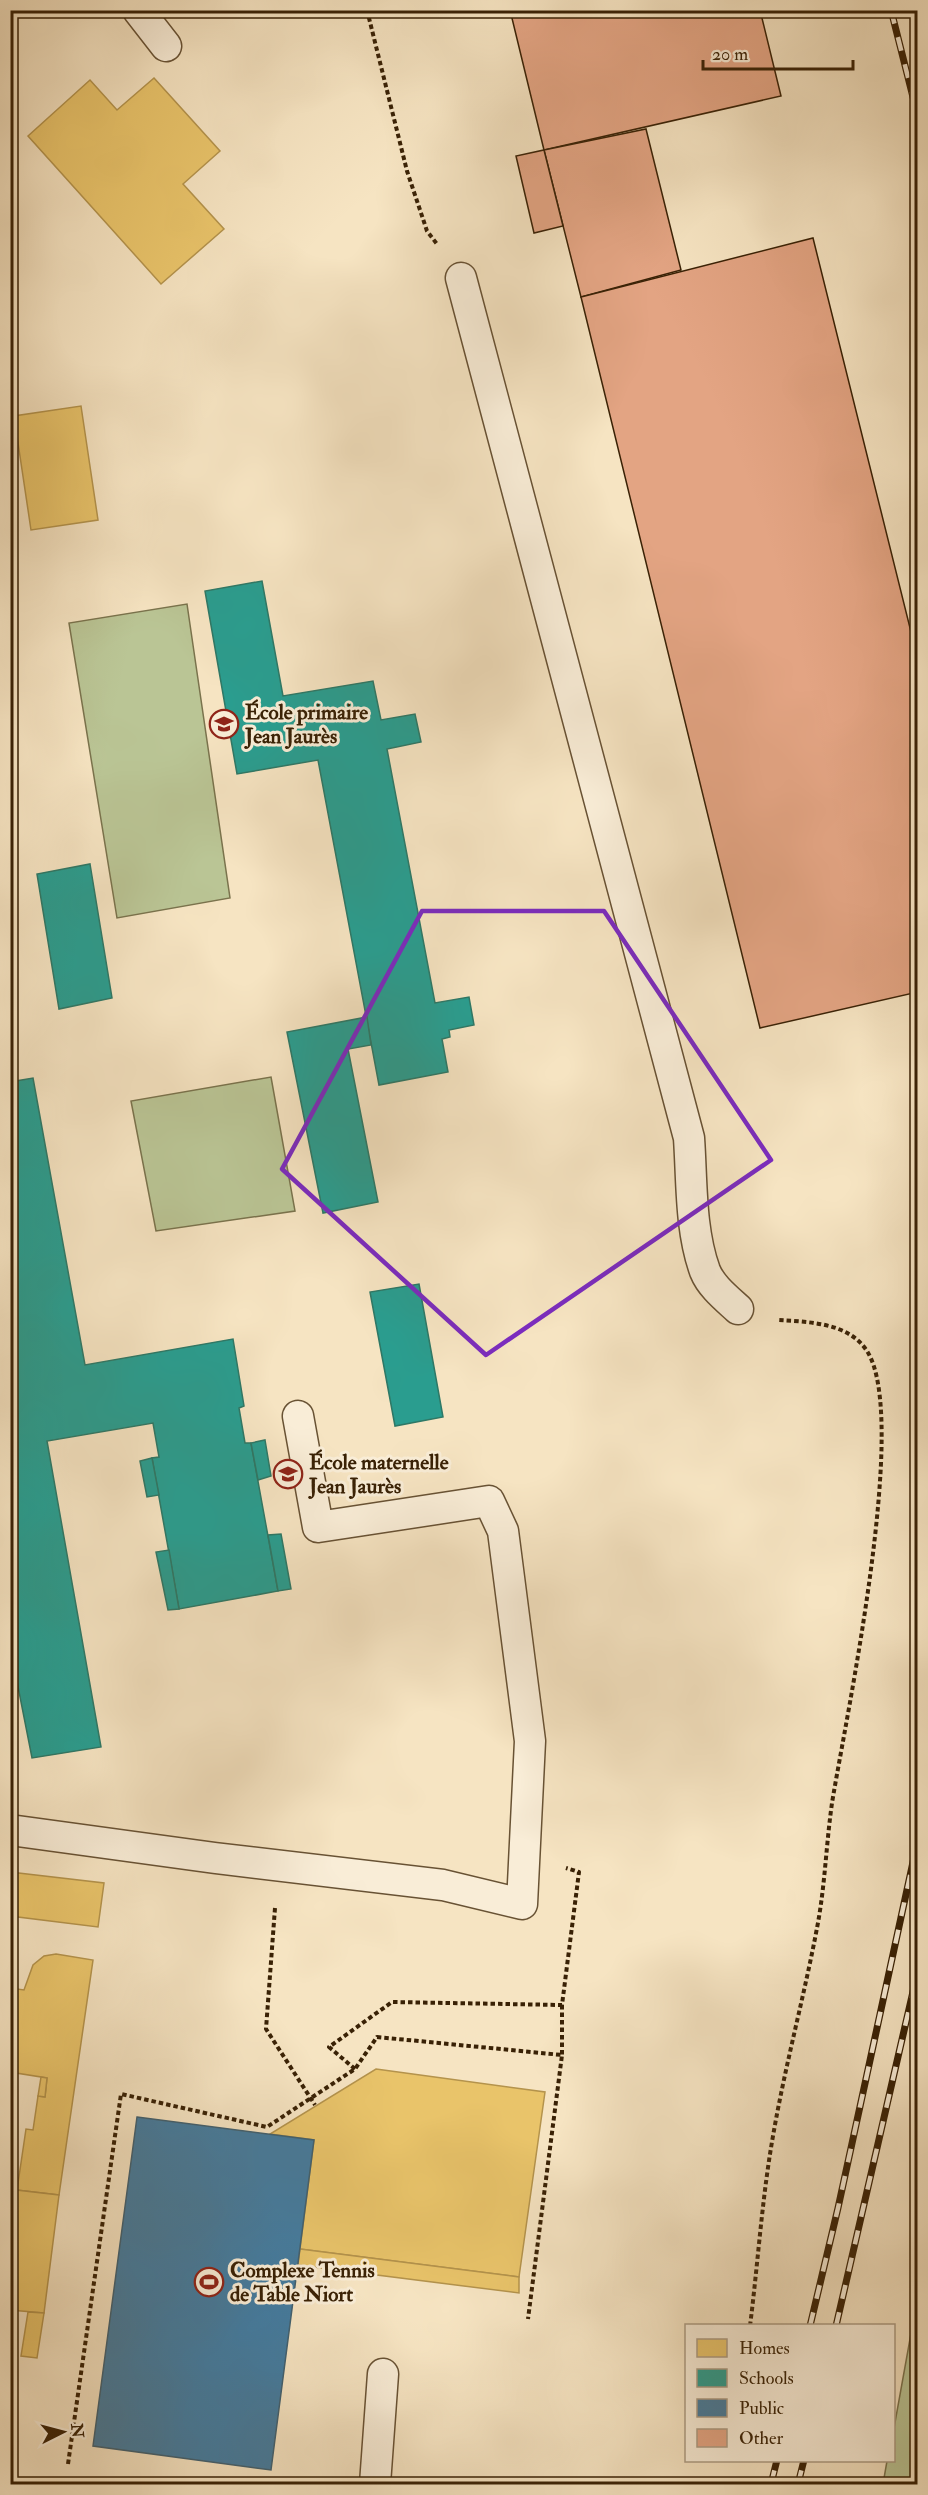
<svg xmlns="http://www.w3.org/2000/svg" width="928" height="2495" viewBox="0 0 928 2495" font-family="'IM FELL Double Pica',serif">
  <rect width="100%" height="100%" fill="#f6e4c2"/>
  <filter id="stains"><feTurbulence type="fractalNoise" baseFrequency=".00333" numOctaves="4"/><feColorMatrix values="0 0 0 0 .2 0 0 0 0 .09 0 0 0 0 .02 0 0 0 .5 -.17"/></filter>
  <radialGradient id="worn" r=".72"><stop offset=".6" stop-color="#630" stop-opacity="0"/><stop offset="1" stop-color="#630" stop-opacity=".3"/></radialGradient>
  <g fill="#bac595" stroke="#7a734d" stroke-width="1.5">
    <polygon points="187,604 230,898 117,918 69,623"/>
    <polygon points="271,1077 295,1211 156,1231 131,1101"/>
    <polygon points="917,2300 917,2484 883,2484 887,2461 894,2460 894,2428"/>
  </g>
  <g fill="#e9c46a" stroke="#b4934c" stroke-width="1.5">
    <polygon points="154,78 220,151 183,184 224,229 161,284 28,136 90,80 117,110"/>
    <polygon points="81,406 98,520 31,530 14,416"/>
    <polygon points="10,1872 104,1883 98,1927 10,1916"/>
    <polygon points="56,1954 93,1960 59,2195 17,2190 26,2129 33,2130 38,2096 45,2097 47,2078 10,2072 10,1988 24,1990 33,1965 44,1956"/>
    <polygon points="376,2069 545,2092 519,2277 300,2249 314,2140 270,2134"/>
    <polygon points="41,2077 47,2078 45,2097 38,2096"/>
    <polygon points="16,2190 59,2195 44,2313 10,2310 10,2230"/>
    <polygon points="300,2249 519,2277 519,2293 298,2265"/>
    <polygon points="28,2312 44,2313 37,2358 21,2356"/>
  </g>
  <g fill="#2a9d8f" stroke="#2e7866" stroke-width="1.5">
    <polygon points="262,581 283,696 373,681 381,720 415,714 421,742 387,749 435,1003 469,997 474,1025 449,1030 450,1037 442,1039 448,1072 379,1085 318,760 237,774 205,591"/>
    <polygon points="90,864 112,998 59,1009 37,874"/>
    <polygon points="367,1017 371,1045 348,1049 378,1202 323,1213 287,1032"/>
    <polygon points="33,1078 85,1365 233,1339 244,1406 239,1408 245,1443 251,1443 278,1591 179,1609 152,1458 159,1457 153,1423 47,1441 101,1747 32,1758 10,1646 10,1375 15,1374 10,1346 10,1082"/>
    <polygon points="419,1284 443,1417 395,1426 370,1292"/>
    <polygon points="265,1440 271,1476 258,1480 251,1443"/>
    <polygon points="152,1458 159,1495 147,1497 140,1461"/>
    <polygon points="281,1534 291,1589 278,1591 268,1535"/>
    <polygon points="169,1550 179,1609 168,1610 156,1552"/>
  </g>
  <polygon fill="#457b9d" stroke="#41606f" stroke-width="1.5" points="137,2117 314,2140 271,2470 93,2446"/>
  <g fill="#e3a483" stroke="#392105" stroke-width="1.5">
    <polygon points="510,10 760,10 781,96 544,150"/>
    <polygon points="646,129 681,270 581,297 544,150"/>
    <polygon points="544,150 563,226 534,233 516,156"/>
    <polygon points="813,238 918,660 918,799 913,800 918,819 918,992 760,1028 581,297"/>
  </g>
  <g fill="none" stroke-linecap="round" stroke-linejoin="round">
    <g stroke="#685234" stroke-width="33">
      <g id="lane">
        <polyline points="138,10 166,46"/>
        <path d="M 461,278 L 689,1138 C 692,1181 690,1230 705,1271 C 711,1286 726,1298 738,1309"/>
        <polyline points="10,1830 215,1858 443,1885 522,1904 530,1741 503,1531 489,1501 318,1527 298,1416"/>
        <polyline points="375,2484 383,2374"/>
      </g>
    </g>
    <g stroke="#392105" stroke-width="4" stroke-dasharray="4.5 3" stroke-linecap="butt">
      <polyline points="367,10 407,171 427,231 437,244"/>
      <polyline points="275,1908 266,2029 315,2105"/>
      <polyline points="562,2005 562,2055"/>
      <polyline points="355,2069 329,2047 392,2002 562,2005 579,1872 566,1868"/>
      <path d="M 750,2326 C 758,2263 762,2198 773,2136 C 785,2066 804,1997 817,1928 C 825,1887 826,1845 832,1803 C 846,1717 910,1418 867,1351 C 848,1322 808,1322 778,1320"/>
      <polyline points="68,2464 121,2094 267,2127 355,2069 377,2037 562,2055 528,2319"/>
    </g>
    <use href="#lane" stroke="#f9edd7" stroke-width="30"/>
    <g stroke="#392105" stroke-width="7">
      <g id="rail">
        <polyline points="891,10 918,117"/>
        <polyline points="810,2326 838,2208 918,1839"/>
        <polyline points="836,2326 918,1970"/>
        <polyline points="771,2484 777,2460"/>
        <polyline points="798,2484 804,2460"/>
      </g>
    </g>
    <use href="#rail" stroke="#f9edd7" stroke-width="4.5" stroke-dasharray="14" stroke-linecap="butt"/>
  </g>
  <path fill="none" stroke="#7b2cbf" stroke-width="4.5" stroke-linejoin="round" d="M 422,911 L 604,911 L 771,1160 L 486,1355 L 282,1169 Z"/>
  <defs>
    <g id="school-ring" transform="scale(1.5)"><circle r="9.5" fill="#f9edd7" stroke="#8f2418" stroke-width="1.5"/><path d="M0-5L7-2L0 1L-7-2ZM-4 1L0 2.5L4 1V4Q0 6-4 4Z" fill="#8f2418"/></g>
    <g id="stadium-ring" transform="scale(1.5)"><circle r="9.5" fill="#f9edd7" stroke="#8f2418" stroke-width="1.5"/><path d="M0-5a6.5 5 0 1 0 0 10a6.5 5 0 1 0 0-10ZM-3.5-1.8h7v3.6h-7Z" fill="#8f2418"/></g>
  </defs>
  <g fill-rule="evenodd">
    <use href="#school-ring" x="224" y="724"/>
    <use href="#school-ring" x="288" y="1474"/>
    <use href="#stadium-ring" x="209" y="2282"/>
  </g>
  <g text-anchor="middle" stroke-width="6" stroke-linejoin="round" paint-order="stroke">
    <g font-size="21" font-weight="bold" fill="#392105" stroke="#f9edd7" text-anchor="start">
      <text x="245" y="719">École primaire<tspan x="245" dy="24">Jean Jaurès</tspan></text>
      <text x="309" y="1469">École maternelle<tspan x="309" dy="24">Jean Jaurès</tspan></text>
      <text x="230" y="2277">Complexe Tennis<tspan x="230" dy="24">de Table Niort</tspan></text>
    </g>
  </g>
  <rect width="928" height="2495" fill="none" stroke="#f6e4c2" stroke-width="36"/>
  <rect x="12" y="12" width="904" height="2471" fill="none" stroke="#392105" stroke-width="3"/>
  <rect x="18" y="18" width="892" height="2459" fill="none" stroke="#392105" stroke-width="1.5"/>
  <rect x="685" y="2324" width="210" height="138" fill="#f9edd7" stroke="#ac9b83" stroke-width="1.5"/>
  <rect x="697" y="2339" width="30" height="18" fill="#e9c46a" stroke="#ac9b83" stroke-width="1.5"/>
  <text x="739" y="2354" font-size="18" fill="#392105">Homes</text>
  <rect x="697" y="2369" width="30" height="18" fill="#2a9d8f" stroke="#ac9b83" stroke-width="1.5"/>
  <text x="739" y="2384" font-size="18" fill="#392105">Schools</text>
  <rect x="697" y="2399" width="30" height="18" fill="#457b9d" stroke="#ac9b83" stroke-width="1.5"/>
  <text x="739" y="2414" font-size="18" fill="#392105">Public</text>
  <rect x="697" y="2429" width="30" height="18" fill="#e3a483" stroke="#ac9b83" stroke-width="1.5"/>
  <text x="739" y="2444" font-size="18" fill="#392105">Other</text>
  <g transform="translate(63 2432) rotate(84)" stroke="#f9edd7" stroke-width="4.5" paint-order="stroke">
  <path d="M0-4.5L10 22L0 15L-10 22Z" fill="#392105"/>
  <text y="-9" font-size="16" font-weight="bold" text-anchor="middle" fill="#392105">N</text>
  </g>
  <path d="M703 60v9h150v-9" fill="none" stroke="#392105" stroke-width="3"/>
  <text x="712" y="60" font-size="18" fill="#392105" stroke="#f9edd7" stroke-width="4.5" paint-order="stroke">20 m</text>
  <rect width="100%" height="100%" filter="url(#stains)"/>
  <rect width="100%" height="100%" fill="url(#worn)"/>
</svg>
